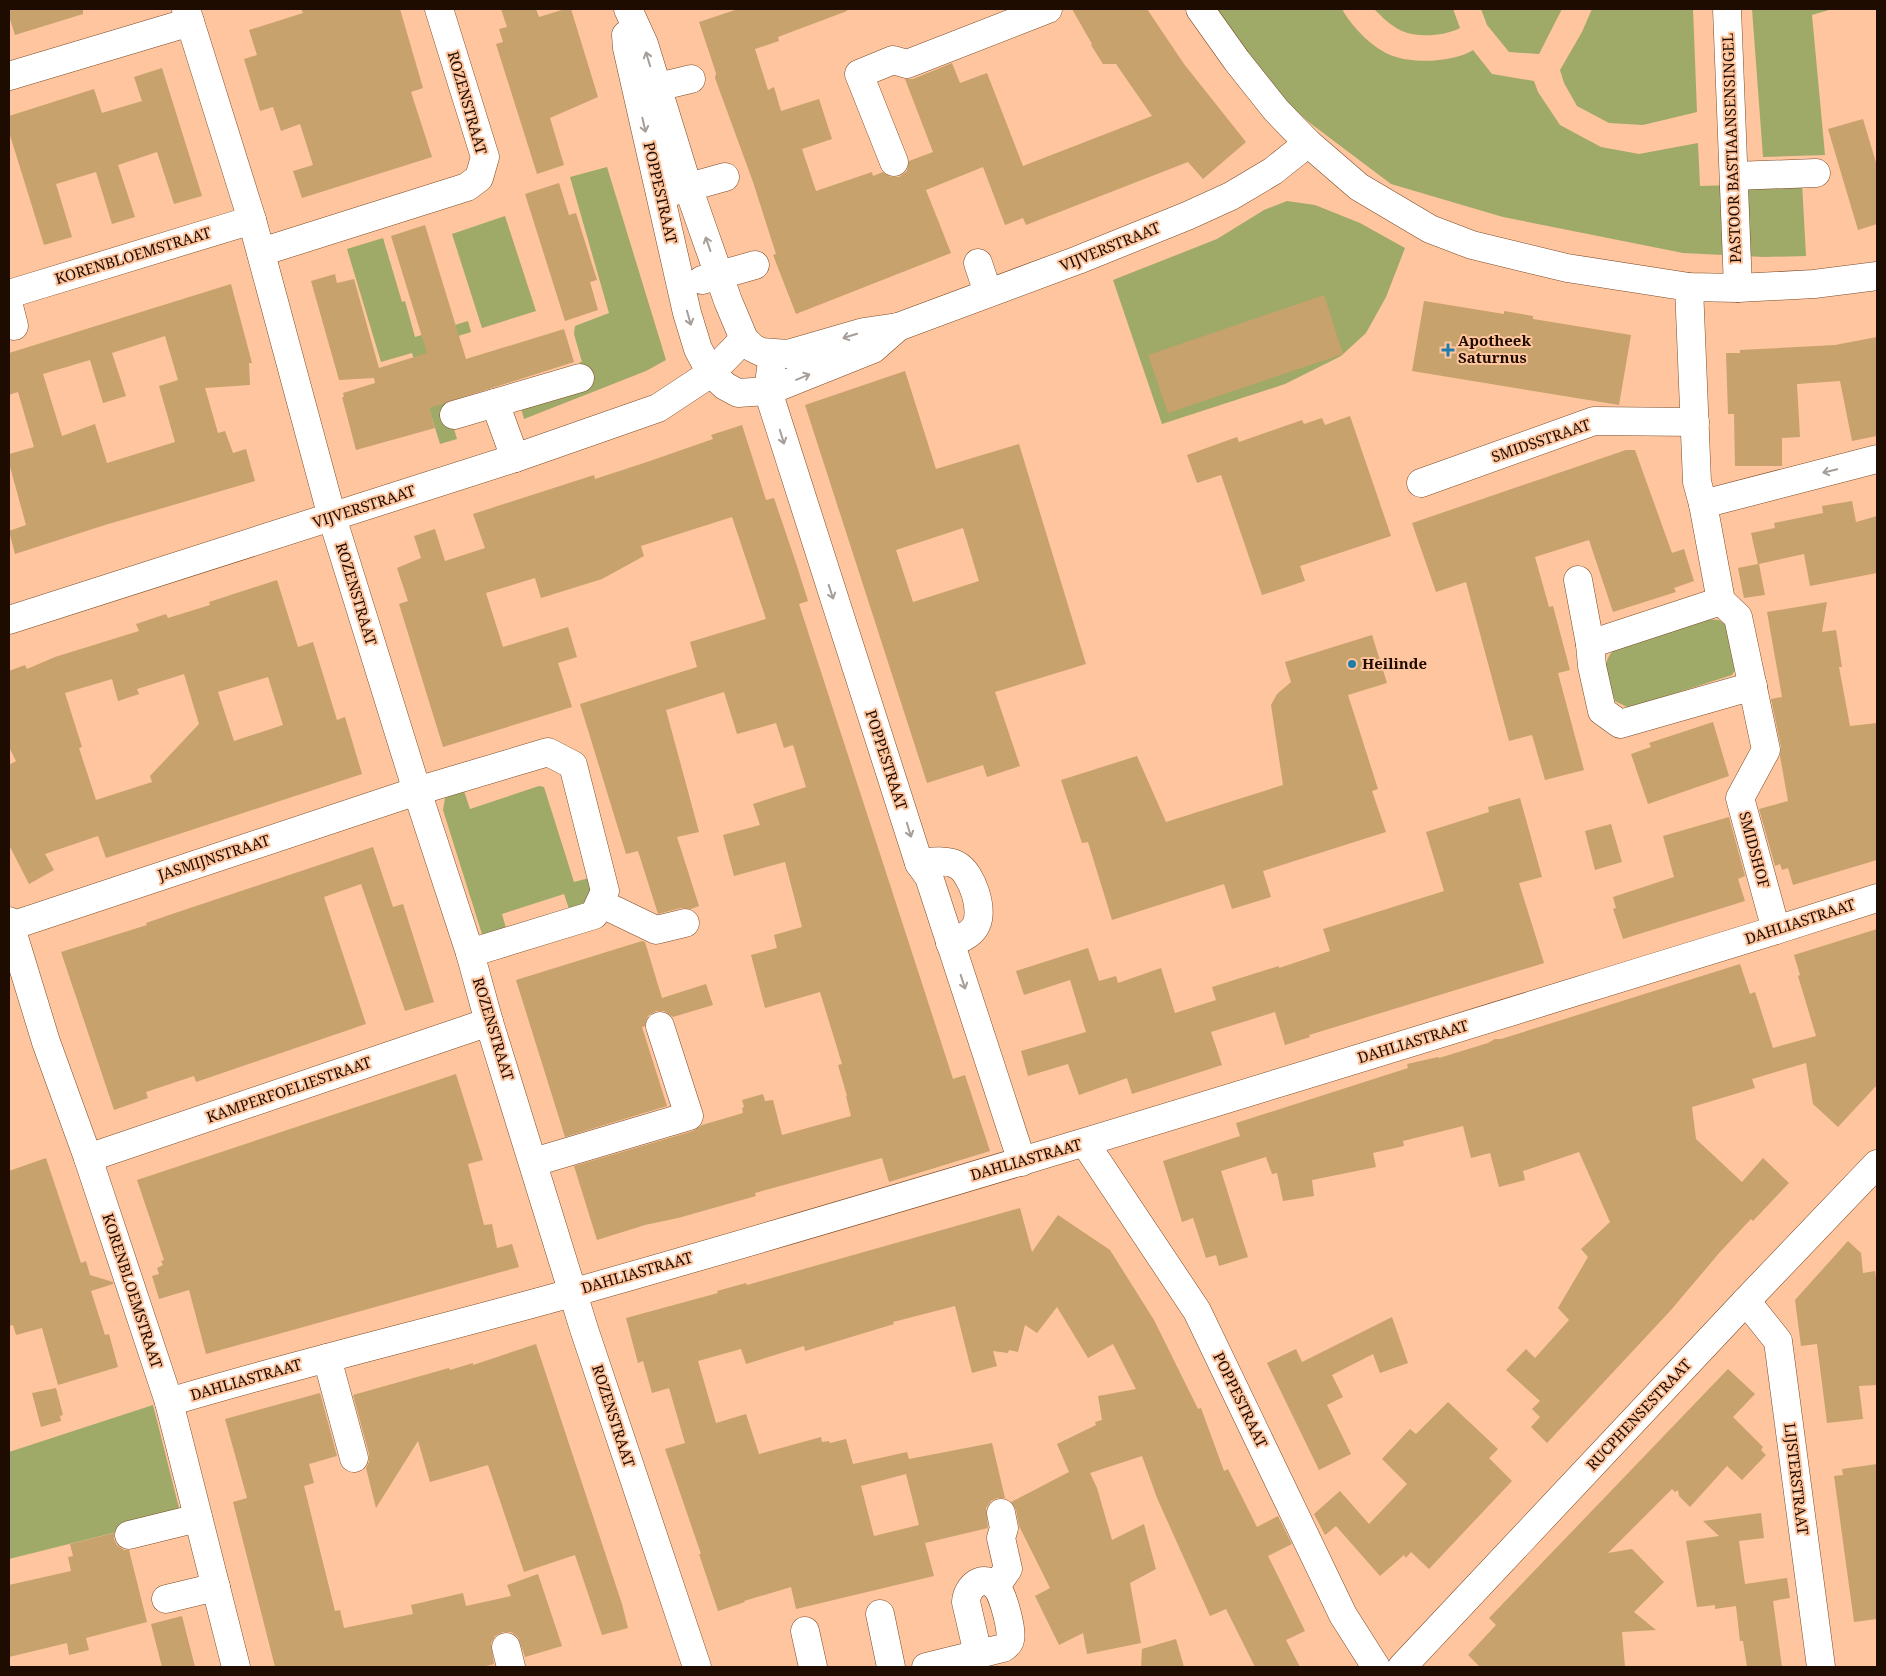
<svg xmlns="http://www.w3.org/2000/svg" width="1886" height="1676" viewBox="0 0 1886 1676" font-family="'Noto Serif',serif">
  <rect width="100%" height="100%" fill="#fec59e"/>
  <g fill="#9fa968">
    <path d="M 1211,9 L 1342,9 C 1352,27 1373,49 1393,56 C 1414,64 1455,62 1473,50 L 1492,74 L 1534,81 L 1538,92 L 1560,125 L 1601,147 L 1639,154 L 1698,143 L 1700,186 L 1802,183 L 1806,256 L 1764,257 L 1683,253 L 1503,217 L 1391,184 L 1310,123 L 1273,91 Z"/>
    <path d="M 1374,9 L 1453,9 L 1460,28 C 1445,36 1418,38 1402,31 C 1391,26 1382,17 1374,9 Z"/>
    <polygon points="1481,9 1562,9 1539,54 1509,52 1487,25"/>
    <polygon points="1592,9 1693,9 1697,112 1643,125 1609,123 1577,106 1564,83 1560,70 1582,32"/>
    <polygon points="1752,9 1832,9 1812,15 1825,155 1763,157"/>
    <polygon points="607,167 666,360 646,371 524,419 520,404 585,382 580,362 582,362 574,334 575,326 609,313 570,177"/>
    <polygon points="1287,201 1315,205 1360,223 1405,248 1386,297 1366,333 1341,356 1285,384 1162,424 1113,280 1217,239 1264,210"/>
    <polygon points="505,216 536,311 482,328 452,234"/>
    <polygon points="383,238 402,302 405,301 415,337 468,321 471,332 429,345 457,439 440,444 412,353 381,362 347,249"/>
    <path d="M 1705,619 L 1719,620 L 1728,626 L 1739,664 L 1732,675 L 1629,708 L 1615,701 C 1609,680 1597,664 1617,647 Z"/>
    <path d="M 539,786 L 544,787 L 574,882 L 593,877 C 596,896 586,904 571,915 L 564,894 L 502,914 L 508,935 L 495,937 L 482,934 L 443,810 L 445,798 L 464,791 L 470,809 Z"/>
    <polygon points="153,1405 181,1516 9,1559 9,1452"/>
  </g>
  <g fill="#c7a26c" fill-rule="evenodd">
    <polygon points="9,9 83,9 83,14 15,35 9,16"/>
    <polygon points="301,9 400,9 423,88 411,92 432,157 302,198 293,171 313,165 300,124 281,131 273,107 260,111 244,59 257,55 249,30 303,13"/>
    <polygon points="501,9 536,9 539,17 565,9 571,9 598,97 550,118 564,165 537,174 496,44 503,42 499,29 507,27"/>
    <polygon points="738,9 847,9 847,11 778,37 779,41 755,49 768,90 774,87 781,111 819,99 832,139 802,149 816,191 872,172 873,176 883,172 891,177 899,177 907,171 909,161 933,152 905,79 913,79 952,63 960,83 987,73 1023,166 1152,116 1116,64 1103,64 1091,45 1092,44 1072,9 1147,9 1184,64 1246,142 1203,179 1188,162 1026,225 1023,218 1005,225 983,167 926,190 951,253 796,314 773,255 776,254 753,182 715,78 716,73 699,22"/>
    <polygon points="162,68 202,196 174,204 157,152 118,165 135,217 112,224 96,172 56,184 72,237 44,245 9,132 9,116 94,89 102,113 142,101 134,77"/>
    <polygon points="1863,119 1877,166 1877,224 1858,230 1828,129"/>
    <polygon points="559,183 569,215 576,213 597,280 590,282 598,310 565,321 525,194"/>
    <polygon points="425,225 466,359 564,329 574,362 429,408 435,428 356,450 342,397 344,397 343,393 375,383 374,378 339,380 311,281 335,274 337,283 354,279 379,368 427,353 391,236"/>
    <path d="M 231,284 L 252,363 L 249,363 L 250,385 L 205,388 L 218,433 L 225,431 L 233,453 L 246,449 L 255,481 L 105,525 L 15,554 L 9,531 L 26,525 L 9,463 L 9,454 L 34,447 L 18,392 L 9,395 L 9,353 ZM 165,336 L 178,380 L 159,386 L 175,442 L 107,463 L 95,424 L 62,436 L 43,374 L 90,360 L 103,403 L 126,396 L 112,353 Z"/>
    <polygon points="1324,295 1343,354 1168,413 1148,355"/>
    <polygon points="1424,301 1504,314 1504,311 1533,316 1533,319 1631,335 1619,405 1412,371"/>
    <polygon points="1877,337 1877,436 1852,441 1840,381 1797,384 1800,437 1782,438 1782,466 1735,466 1734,414 1728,414 1726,353 1740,353 1740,350 1835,345"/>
    <path d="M 905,371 L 936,469 L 1019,444 L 1086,664 L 995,692 L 1020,766 L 987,777 L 983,765 L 927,783 L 805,405 ZM 963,528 L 979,581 L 913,602 L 896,550 Z"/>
    <polygon points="1350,416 1391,536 1300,566 1305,581 1262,595 1221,475 1197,483 1187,455 1237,437 1239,442 1302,420 1304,424 1322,418 1325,425"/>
    <polygon points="742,425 766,500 774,498 796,563 808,601 799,604 953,1079 965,1075 990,1151 889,1182 882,1158 755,1193 756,1196 678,1218 645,1225 597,1240 574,1166 693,1131 702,1125 743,1113 742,1108 744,1107 742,1100 763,1094 765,1101 773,1100 782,1135 851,1116 846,1096 847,1096 838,1065 842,1064 820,992 765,1008 751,955 777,948 774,935 802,927 785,862 734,876 723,835 760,825 753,804 806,787 793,745 784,748 776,723 737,734 724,692 666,710 699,832 677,837 699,906 691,909 681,908 658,914 638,851 626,854 580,704 697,667 690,642 766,619 732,517 641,546 644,556 602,579 541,598 535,578 486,593 503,647 568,627 577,657 558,663 572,707 443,747 399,604 408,601 397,568 421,558 414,536 435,529 445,561 485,548 473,514 594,475 595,479 647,462 713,439 711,435"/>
    <polygon points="1626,450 1635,450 1672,553 1684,549 1694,581 1674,588 1676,592 1613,612 1589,540 1535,557 1549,607 1553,606 1570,670 1558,673 1584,770 1545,780 1532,735 1509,741 1466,582 1436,592 1412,523"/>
    <polygon points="1852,501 1856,522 1877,516 1877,573 1810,586 1804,554 1759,564 1765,595 1744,598 1738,568 1758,564 1751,533 1775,528 1774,523 1823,513 1822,506"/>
    <path d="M 277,580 L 298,647 L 313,642 L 337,720 L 345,717 L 362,774 L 106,858 L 98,836 L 45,854 L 54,870 L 29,884 L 9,845 L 9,765 L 16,761 L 9,747 L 9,671 L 25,665 L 27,669 L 55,657 L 139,631 L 136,624 L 166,614 L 168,618 L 210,605 L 209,602 ZM 184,674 L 199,724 L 150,776 L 152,782 L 96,800 L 79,748 L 82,747 L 65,693 L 112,679 L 118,701 L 139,694 L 137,689 ZM 268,677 L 283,725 L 234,741 L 218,692 Z"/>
    <polygon points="1827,602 1822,632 1836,630 1842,667 1839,667 1850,726 1877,723 1877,860 1793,885 1788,868 1782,870 1780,864 1775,866 1759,809 1788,801 1780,756 1781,747 1771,699 1782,697 1767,612"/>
    <polygon points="1372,635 1387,683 1348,695 1378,789 1372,791 1386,832 1263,871 1271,897 1232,909 1224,884 1112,920 1088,842 1082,843 1061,780 1137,756 1166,822 1283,785 1271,705 1277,694 1291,682 1285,662"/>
    <polygon points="1713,722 1729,776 1648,804 1631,754 1651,747 1649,743"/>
    <polygon points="1520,798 1542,877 1519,883 1544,963 1309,1035 1310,1037 1285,1045 1275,1012 1211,1032 1222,1065 1132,1094 1127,1078 1079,1095 1068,1064 1028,1076 1021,1051 1086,1032 1070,980 1024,995 1016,971 1088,948 1099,981 1116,976 1118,983 1161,968 1175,1013 1216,1000 1212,987 1269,969 1279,966 1279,968 1330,951 1323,929 1444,891 1426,832 1489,812 1488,807"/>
    <polygon points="1729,817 1745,876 1738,879 1745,901 1623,939 1613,909 1616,908 1613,897 1674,877 1663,836"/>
    <polygon points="1611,824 1622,862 1595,870 1585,831"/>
    <polygon points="373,847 393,907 403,904 434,1002 405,1011 361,884 324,897 366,1024 196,1082 194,1076 146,1092 148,1098 114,1110 61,952 147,925 146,923 181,911"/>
    <polygon points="1877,929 1877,1085 1838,1127 1813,1104 1806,1063 1752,1079 1755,1088 1692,1107 1696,1139 1742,1182 1763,1158 1789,1183 1753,1221 1751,1219 1720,1252 1671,1310 1547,1443 1531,1427 1540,1417 1532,1409 1540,1401 1506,1370 1526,1349 1535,1358 1569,1320 1558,1308 1588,1257 1581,1249 1610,1222 1579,1152 1523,1171 1525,1180 1499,1187 1490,1153 1471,1158 1463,1126 1403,1141 1404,1146 1373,1153 1376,1167 1312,1180 1314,1196 1283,1201 1277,1173 1272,1174 1266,1157 1221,1171 1248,1257 1219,1266 1216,1255 1206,1258 1193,1218 1182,1222 1163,1161 1240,1136 1236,1123 1408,1068 1407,1064 1438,1057 1439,1058 1488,1043 1495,1039 1501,1039 1740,964 1750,994 1755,992 1773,1048 1816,1036 1798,976 1800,975 1794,955"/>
    <polygon points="642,941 645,942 662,998 706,984 713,1005 673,1017 664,1011 656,1011 648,1016 645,1026 642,1027 667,1106 565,1137 516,980"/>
    <polygon points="456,1074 483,1160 468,1164 484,1225 492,1224 497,1248 512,1244 519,1267 206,1354 189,1290 159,1299 152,1276 159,1274 157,1268 163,1265 161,1261 164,1260 137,1180"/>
    <polygon points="46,1158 81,1263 86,1261 90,1275 113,1282 113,1284 91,1291 105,1335 109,1334 118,1367 58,1385 42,1328 16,1335 13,1325 9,1326 9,1171"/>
    <path d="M 1020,1208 L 1032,1252 L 1058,1215 L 1110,1250 L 1154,1320 L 1198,1409 L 1201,1408 L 1224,1471 L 1228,1469 L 1257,1527 L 1278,1516 L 1292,1544 L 1268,1556 L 1305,1631 L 1286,1640 L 1300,1667 L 1255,1667 L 1226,1609 L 1210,1616 L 1157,1498 L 1142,1456 L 1090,1473 L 1097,1488 L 1112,1540 L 1144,1524 L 1156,1569 L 1130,1583 L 1141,1643 L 1087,1654 L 1083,1633 L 1059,1645 L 1035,1596 L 1050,1588 L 1019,1526 L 1016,1510 L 1011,1502 L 1069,1472 L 1057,1444 L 1096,1425 L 1095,1422 L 1102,1420 L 1098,1396 L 1136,1389 L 1113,1344 L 1088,1358 L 1057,1307 L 1037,1333 L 1025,1325 L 1018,1352 L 1009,1350 L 1008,1353 L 993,1351 L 997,1366 L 972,1373 L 955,1306 L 893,1322 L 894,1324 L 805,1351 L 804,1346 L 746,1364 L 741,1349 L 698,1361 L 716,1423 L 746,1414 L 759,1454 L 821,1437 L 822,1442 L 829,1441 L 830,1443 L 846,1439 L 853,1464 L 907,1452 L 909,1459 L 992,1443 L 1005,1498 L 997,1498 L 991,1501 L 986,1508 L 988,1528 L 925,1543 L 934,1576 L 796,1609 L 791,1587 L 744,1601 L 745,1602 L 718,1611 L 699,1554 L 701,1554 L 665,1449 L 685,1443 L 669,1388 L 652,1393 L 643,1361 L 638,1363 L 626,1318 L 718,1293 L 717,1291 L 746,1283 L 747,1285 ZM 906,1474 L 919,1525 L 874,1536 L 861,1486 Z"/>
    <polygon points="1848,1241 1861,1253 1863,1273 1875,1271 1877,1286 1877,1385 1859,1386 1863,1419 1827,1423 1817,1344 1801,1346 1795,1300"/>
    <polygon points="1392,1317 1408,1363 1380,1373 1373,1354 1332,1375 1343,1397 1327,1405 1351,1454 1319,1470 1267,1363 1296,1349 1302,1362"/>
    <polygon points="536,1344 622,1604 628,1628 602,1635 575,1555 524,1572 488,1465 430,1482 418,1441 376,1508 366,1468 369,1462 369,1454 353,1395 449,1368 450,1370 473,1363 473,1365"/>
    <polygon points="1728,1369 1755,1394 1733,1417 1763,1447 1761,1450 1766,1455 1742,1480 1727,1466 1690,1507 1679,1496 1678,1490 1675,1492 1672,1489 1608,1553 1632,1549 1664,1582 1634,1612 1656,1630 1622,1632 1625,1667 1480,1667 1468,1655 1496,1625 1489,1618"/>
    <polygon points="56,1388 63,1415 60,1416 61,1421 41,1427 32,1393"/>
    <polygon points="320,1393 337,1456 309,1464 314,1483 304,1486 335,1611 340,1610 344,1628 413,1614 411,1605 463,1593 466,1606 511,1596 507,1585 538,1574 562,1646 525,1657 518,1637 511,1632 503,1632 495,1636 491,1643 494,1664 482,1667 275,1667 233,1502 247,1498 225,1419"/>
    <polygon points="1448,1402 1498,1449 1489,1458 1512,1481 1429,1569 1411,1552 1406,1558 1404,1555 1380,1576 1336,1526 1325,1535 1314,1514 1340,1491 1369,1524 1407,1484 1382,1459 1410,1429 1416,1434"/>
    <polygon points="1877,1464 1877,1619 1854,1622 1834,1476 1843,1475 1842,1469"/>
    <polygon points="1761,1513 1764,1538 1739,1541 1745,1584 1787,1578 1790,1598 1773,1601 1782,1667 1747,1667 1743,1641 1740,1641 1736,1606 1715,1609 1715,1605 1697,1607 1686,1541 1719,1536 1703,1521"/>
    <polygon points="114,1533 114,1539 117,1545 124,1550 129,1550 147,1622 86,1638 89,1650 69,1655 67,1643 9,1657 9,1585 71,1571 68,1557 73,1556 70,1544"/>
    <polygon points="182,1616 195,1667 162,1667 151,1624"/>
    <polygon points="1176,1639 1184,1667 1141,1667 1142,1649"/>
  </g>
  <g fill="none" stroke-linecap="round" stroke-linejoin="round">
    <g stroke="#7c4b26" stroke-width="29">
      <g id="minor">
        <polyline points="186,9 252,220 332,517 417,791 470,953 489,1022 584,1329 697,1667"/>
        <polyline points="628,9 644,44 688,187 728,301 744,339 753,348 761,352 788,354 864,332 898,327 1078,260 1187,216 1231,196 1273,171 1308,143"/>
        <polyline points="1200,9 1237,61 1276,110 1308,143 1359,187 1430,229 1472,245 1567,268 1689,287 1738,288 1814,284 1877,276"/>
        <polyline points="1727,9 1738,288"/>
        <polyline points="626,35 627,48 687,313 698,349 711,373 725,386 738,393 768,391 873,349 898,327"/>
        <polyline points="9,76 190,22"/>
        <polyline points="641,91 691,79"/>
        <polyline points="894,162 859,74 893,60 907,64 1048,9"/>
        <polyline points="1734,176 1816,173"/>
        <polyline points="671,192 725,177"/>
        <polyline points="261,252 467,187 479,178 485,157 439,9"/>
        <polyline points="978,263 988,293"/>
        <polyline points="702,280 755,265"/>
        <polyline points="1689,287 1697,482 1703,504 1721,601 1738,617 1766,750 1740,798 1776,930"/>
        <polyline points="9,294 252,220"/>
        <polyline points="9,306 14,326"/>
        <polyline points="773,354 768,391 919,863 929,877 1022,1162"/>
        <polyline points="495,403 515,458"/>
        <polyline points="454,415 580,378"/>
        <polyline points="1421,483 1594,421 1695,422"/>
        <polyline points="1703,504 1877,459"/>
        <polyline points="1578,580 1590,644"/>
        <polyline points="1721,601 1590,644 1592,666 1602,711 1620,724 1753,686"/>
        <polyline points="9,620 515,458 658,408 711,373 744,339"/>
        <path d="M 919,863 C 930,862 947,859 957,865 C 972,873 985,911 975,927 C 969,936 960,939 950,943"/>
        <polyline points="600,903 656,930 685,923"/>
        <polyline points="9,921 46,1042 88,1158 169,1402 236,1667"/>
        <polyline points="11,926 417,791 548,752 573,765 605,891 594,915 470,953"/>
        <polyline points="1085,1143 1197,1311 1343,1615 1376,1667"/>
        <polyline points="88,1158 489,1022"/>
        <polyline points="534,1162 689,1116 660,1026"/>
        <polyline points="1746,1301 1778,1341 1821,1667"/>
        <polyline points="327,1358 354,1458"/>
        <path d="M 169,1402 C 303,1362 440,1330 575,1292 C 977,1178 1376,1053 1776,930 L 1877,898"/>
        <polyline points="129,1535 198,1518"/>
        <polyline points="996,1586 1008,1569 1001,1538 1004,1528 1001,1513"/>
        <polyline points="166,1599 216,1587"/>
        <polyline points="880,1614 891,1667"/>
        <polyline points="805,1631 813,1667"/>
        <polyline points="506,1647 511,1667"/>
        <path d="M 926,1667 L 1003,1648 C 1006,1646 1009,1644 1010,1640 C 1013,1631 1003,1595 997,1588 C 984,1572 967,1586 966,1602 L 978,1654"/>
        <polyline points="1402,1667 1746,1301 1877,1164"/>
      </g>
    </g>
    <use href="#minor" stroke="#fff" stroke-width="28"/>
  </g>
  <defs><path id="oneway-shaft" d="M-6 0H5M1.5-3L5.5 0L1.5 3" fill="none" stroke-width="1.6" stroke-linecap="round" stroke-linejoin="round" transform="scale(1.25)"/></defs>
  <g stroke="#a59e99">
    <use href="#oneway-shaft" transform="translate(648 59) rotate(-107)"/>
    <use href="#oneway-shaft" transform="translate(644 125) rotate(77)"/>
    <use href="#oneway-shaft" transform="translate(708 244) rotate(-109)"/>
    <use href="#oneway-shaft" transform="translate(689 318) rotate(74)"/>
    <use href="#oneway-shaft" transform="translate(850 336) rotate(163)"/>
    <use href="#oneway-shaft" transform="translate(803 377) rotate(-22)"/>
    <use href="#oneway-shaft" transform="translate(782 437) rotate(73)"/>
    <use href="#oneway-shaft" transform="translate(1830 471) rotate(166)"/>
    <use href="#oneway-shaft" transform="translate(831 592) rotate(72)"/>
    <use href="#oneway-shaft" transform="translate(909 830) rotate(73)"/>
    <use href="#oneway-shaft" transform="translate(963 982) rotate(72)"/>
  </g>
  <g fill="#207caa" stroke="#fec59e" stroke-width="2">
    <path d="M1445.5 342.5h5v5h5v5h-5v5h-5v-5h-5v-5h5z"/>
    <circle cx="1352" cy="664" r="5"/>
  </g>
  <g text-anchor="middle" stroke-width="4" stroke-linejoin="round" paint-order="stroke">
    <g font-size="15" fill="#1f0c01" stroke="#fec59e">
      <text transform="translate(467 103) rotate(74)" y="5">ROZENSTRAAT</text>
      <text transform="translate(1732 148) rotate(-92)" y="5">PASTOOR BASTIAANSENSINGEL</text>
      <text transform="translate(660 193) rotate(77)" y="5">POPPESTRAAT</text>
      <text transform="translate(1110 247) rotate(-22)" y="5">VIJVERSTRAAT</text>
      <text transform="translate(133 256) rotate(-17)" y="5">KORENBLOEMSTRAAT</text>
      <text transform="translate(1541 441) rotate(-19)" y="5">SMIDSSTRAAT</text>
      <text transform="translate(364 507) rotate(-18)" y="5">VIJVERSTRAAT</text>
      <text transform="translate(356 594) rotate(73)" y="5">ROZENSTRAAT</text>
      <text transform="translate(886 760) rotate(72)" y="5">POPPESTRAAT</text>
      <text transform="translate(1754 850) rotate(75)" y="5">SMIDSHOF</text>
      <text transform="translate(214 858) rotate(-18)" y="5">JASMIJNSTRAAT</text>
      <text transform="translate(1800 922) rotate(-18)" y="5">DAHLIASTRAAT</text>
      <text transform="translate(493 1029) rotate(73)" y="5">ROZENSTRAAT</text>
      <text transform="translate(1413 1042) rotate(-17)" y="5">DAHLIASTRAAT</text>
      <text transform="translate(289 1090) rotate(-19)" y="5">KAMPERFOELIESTRAAT</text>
      <text transform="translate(1026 1160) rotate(-16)" y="5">DAHLIASTRAAT</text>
      <text transform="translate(637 1273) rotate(-16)" y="5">DAHLIASTRAAT</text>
      <text transform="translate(132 1291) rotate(72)" y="5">KORENBLOEMSTRAAT</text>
      <text transform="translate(246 1380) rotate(-16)" y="5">DAHLIASTRAAT</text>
      <text transform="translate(1240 1400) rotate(64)" y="5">POPPESTRAAT</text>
      <text transform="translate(1639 1415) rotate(-47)" y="5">RUCPHENSESTRAAT</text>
      <text transform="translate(613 1416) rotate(72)" y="5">ROZENSTRAAT</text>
      <text transform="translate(1796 1479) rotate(83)" y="5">LIJSTERSTRAAT</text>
    </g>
    <g font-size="15" font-weight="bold" fill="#1f0c01" stroke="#fec59e" text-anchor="start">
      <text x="1458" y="346">Apotheek<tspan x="1458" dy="17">Saturnus</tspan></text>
      <text x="1362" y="669">Heilinde</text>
    </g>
  </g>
  <rect width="1886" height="1676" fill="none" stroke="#1f0c01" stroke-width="20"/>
</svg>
